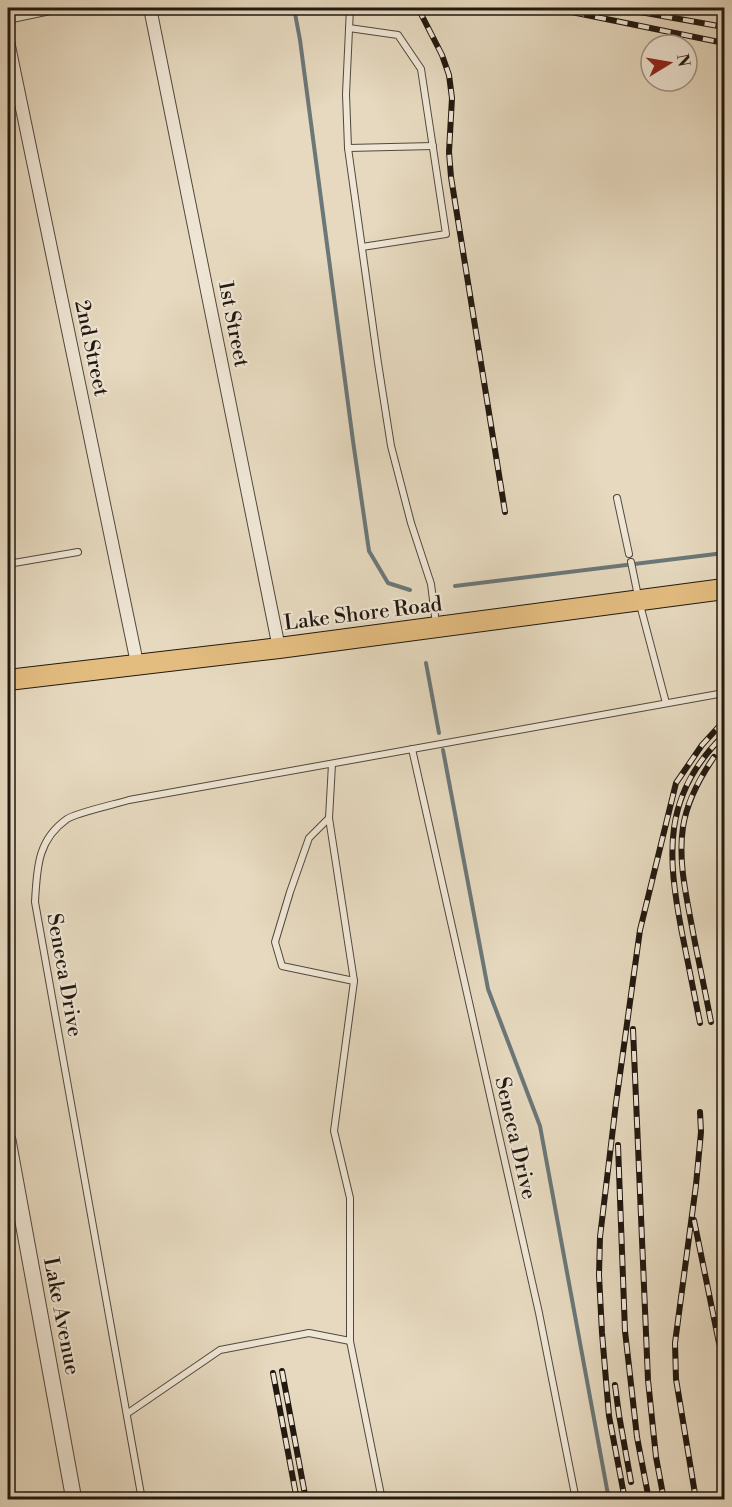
<svg xmlns="http://www.w3.org/2000/svg" width="732" height="1507" viewBox="0 0 732 1507" font-family="'Libre Bodoni',serif">
  <rect width="100%" height="100%" fill="#e6d9bf"/>
  <filter id="stains"><feTurbulence type="fractalNoise" baseFrequency=".00333" numOctaves="4"/><feColorMatrix values="0 0 0 0 .2 0 0 0 0 .09 0 0 0 0 .02 0 0 0 .5 -.17"/></filter>
  <radialGradient id="worn" r=".72"><stop offset=".6" stop-color="#630" stop-opacity="0"/><stop offset="1" stop-color="#630" stop-opacity=".3"/></radialGradient>
  <g fill="none" stroke-linecap="round" stroke-linejoin="round">
    <g stroke="#6b7778" stroke-width="4">
      <polyline points="294,8 300,40 353,441 369,551 388,583 410,590"/>
      <polyline points="455,586 724,553"/>
      <polyline points="426,663 439,733"/>
      <polyline points="443,750 488,989 540,1126 609,1500"/>
    </g>
    <g stroke="#52483c" stroke-width="8">
      <g id="service">
        <polyline points="350,8 346,94 348,148 378,363 391,446 411,523 431,584 436,624"/>
        <polyline points="349,28 398,35 421,69 446,234 362,247"/>
        <polyline points="348,148 433,146"/>
        <polyline points="617,498 629,554"/>
        <polyline points="631,562 639,601 666,703"/>
        <polyline points="8,564 78,552"/>
        <polyline points="412,749 539,1313 576,1500"/>
        <polyline points="332,764 329,818 354,981 334,1131 350,1198 350,1341 382,1500"/>
        <polyline points="329,818 309,838 290,892 275,942 282,966 354,981"/>
        <polyline points="128,1413 220,1350 309,1333 350,1341"/>
        <path d="M 142,1500 L 35,902 C 37,869 37,840 67,819 C 75,813 116,804 129,800 L 724,693"/>
      </g>
    </g>
    <g stroke="#52483c" stroke-width="14">
      <g id="minor">
        <polyline points="150,8 279,648"/>
        <polyline points="8,17 51,8"/>
        <polyline points="8,41 137,663"/>
      </g>
    </g>
    <g stroke="#52483c" stroke-width="17">
      <polyline id="tertiary" points="8,1140 74,1500"/>
    </g>
    <g stroke="#211810" stroke-width="22">
      <polyline id="trunk" points="8,680 279,648 724,589"/>
    </g>
    <use href="#service" stroke="#efe6d5" stroke-width="6"/>
    <use href="#minor" stroke="#efe6d5" stroke-width="12"/>
    <use href="#tertiary" stroke="#efe6d5" stroke-width="15"/>
    <use href="#trunk" stroke="#e3bc80" stroke-width="20"/>
    <g stroke="#211810" stroke-width="6">
      <g id="rail">
        <polyline points="418,8 442,55 449,75 452,98 449,152 451,177 505,512"/>
        <polyline points="552,8 724,43"/>
        <polyline points="618,8 724,27"/>
        <path d="M 711,1022 C 705,990 698,959 692,927 C 686,894 678,861 683,827 C 687,801 699,779 714,757"/>
        <path d="M 700,1023 C 694,993 688,963 682,933 C 667,855 662,795 724,735"/>
        <polyline points="633,1029 648,1380 656,1457 664,1500"/>
        <polyline points="618,1145 625,1331 637,1437 649,1500"/>
        <polyline points="694,1220 719,1343 724,1353"/>
        <polyline points="282,1371 306,1500"/>
        <polyline points="273,1373 297,1500"/>
        <polyline points="615,1385 619,1415 631,1482"/>
        <polyline points="625,1500 609,1416 602,1333 599,1275 600,1237 616,1103 640,930 676,783 702,745 724,721"/>
        <polyline points="696,1500 676,1379 675,1343 696,1185 701,1132 700,1112"/>
      </g>
    </g>
    <use href="#rail" stroke="#efe6d5" stroke-width="4" stroke-dasharray="11" stroke-linecap="butt"/>
  </g>
  <g text-anchor="middle" stroke-width="4.5" stroke-linejoin="round" paint-order="stroke">
    <g font-size="21" fill="#211810" stroke="#efe6d5">
      <text transform="translate(234 324) rotate(79)" y="7">1st Street</text>
      <text transform="translate(92 348) rotate(78)" y="7">2nd Street</text>
      <text transform="translate(363 613) rotate(-7)" y="7">Lake Shore Road</text>
      <text transform="translate(65 975) rotate(80)" y="7">Seneca Drive</text>
      <text transform="translate(516 1138) rotate(77)" y="7">Seneca Drive</text>
      <text transform="translate(62 1316) rotate(79)" y="7">Lake Avenue</text>
    </g>
  </g>
  <rect width="732" height="1507" fill="none" stroke="#e6d9bf" stroke-width="30"/>
  <rect x="9" y="9" width="714" height="1489" fill="none" stroke="#211810" stroke-width="3"/>
  <rect x="15" y="15" width="702" height="1477" fill="none" stroke="#211810" stroke-width="1.5"/>
  <g transform="translate(669 63) rotate(79)"><circle r="28" fill="#efe6d5" stroke="#9d9486" stroke-width="1.5"/>
  <path d="M0-4.5L10 22L0 15L-10 22Z" fill="#8f2418"/>
  <text y="-9" font-size="16" font-weight="bold" text-anchor="middle" fill="#211810">N</text>
  </g>
  <rect width="100%" height="100%" filter="url(#stains)"/>
  <rect width="100%" height="100%" fill="url(#worn)"/>
</svg>
